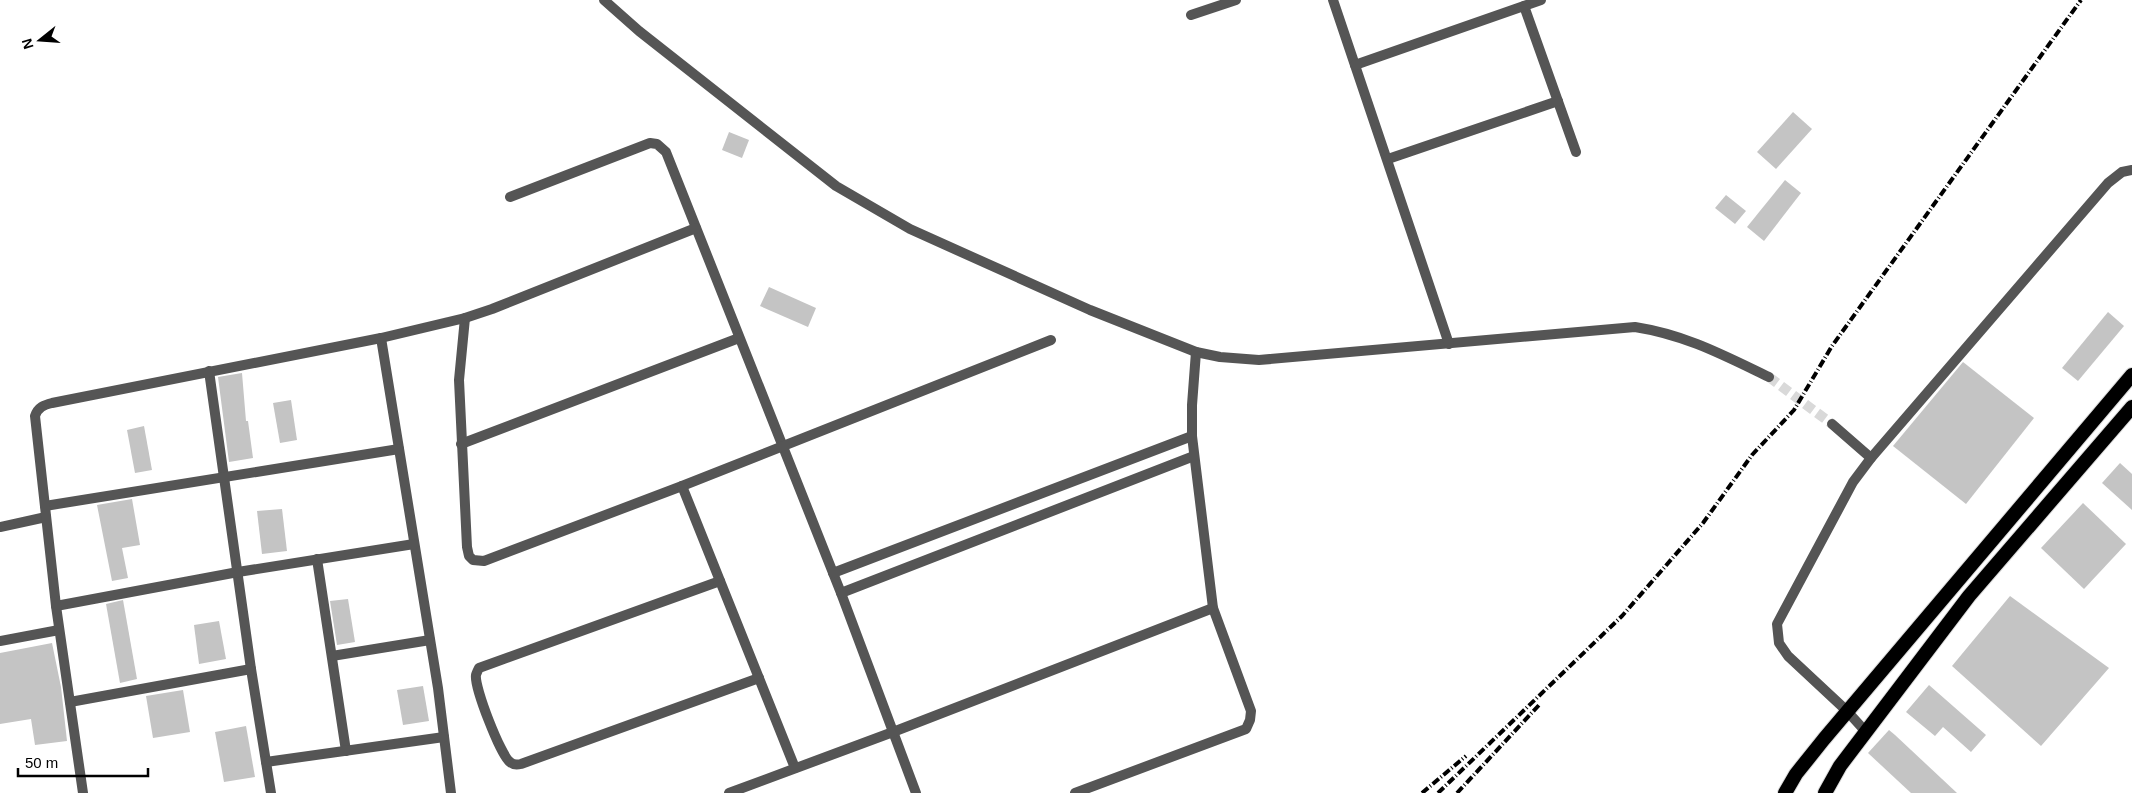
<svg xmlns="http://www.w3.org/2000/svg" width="2132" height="793" viewBox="0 0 2132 793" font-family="Helvetica,sans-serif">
  <rect width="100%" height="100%" fill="#fff"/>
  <g fill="#c4c4c4">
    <polygon points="1793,112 1812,129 1776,169 1757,152"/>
    <polygon points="729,132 749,140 742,158 722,150"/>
    <polygon points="1785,180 1801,193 1764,241 1747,227"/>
    <polygon points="1726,195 1746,211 1735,224 1715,208"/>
    <polygon points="769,287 816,308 808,327 760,306"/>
    <polygon points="2108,312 2124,326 2078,381 2062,368"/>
    <polygon points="1963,362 2034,418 1966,504 1893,446"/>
    <polygon points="242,373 246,421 248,421 253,458 229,462 218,377"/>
    <polygon points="291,400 297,440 280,443 273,403"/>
    <polygon points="144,426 152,470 135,473 127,430"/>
    <polygon points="2120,463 2132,474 2132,510 2102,483"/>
    <polygon points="132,499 140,545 122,548 128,578 112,581 97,505"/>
    <polygon points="2083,503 2126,544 2084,589 2041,548"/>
    <polygon points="282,509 287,551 262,554 257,511"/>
    <polygon points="2010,596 2109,668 2041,746 1952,666"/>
    <polygon points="348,599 355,642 337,645 330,601"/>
    <polygon points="123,600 137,679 120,683 106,604"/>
    <polygon points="219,621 226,659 199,664 194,625"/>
    <polygon points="52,643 61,687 67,741 35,745 31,719 0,724 0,653"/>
    <polygon points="1929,685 1986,735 1971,752 1943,727 1935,736 1906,712"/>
    <polygon points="423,686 429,721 403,725 397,690"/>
    <polygon points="183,690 190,732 153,738 146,696"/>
    <polygon points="246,726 255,777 224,782 215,732"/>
    <polygon points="1889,730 1895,735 1957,793 1911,793 1868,753"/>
  </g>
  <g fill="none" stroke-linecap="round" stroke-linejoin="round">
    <polyline stroke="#d9d9d9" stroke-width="10" stroke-dasharray="10 5" stroke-linecap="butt" points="1769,377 1832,424"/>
    <g stroke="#dbdbdb" stroke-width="16">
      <g id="trunk">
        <polyline points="1785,793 1796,774 1824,739 2132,375"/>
        <polyline points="1825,793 1840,766 1969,596 2132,407"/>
      </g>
    </g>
    <g stroke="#555" stroke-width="10">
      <path d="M 604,0 L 639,31 L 836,186 L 910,229 L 1090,310 L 1196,352 L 1220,357 L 1259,360 L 1635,327 C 1686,335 1723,355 1769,377"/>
      <polyline points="1333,0 1449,344"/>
      <polyline points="1524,6 1576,152"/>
      <polyline points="1191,15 1236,0"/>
      <polyline points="1355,65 1541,0"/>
      <polyline points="1388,159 1558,101"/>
      <polyline points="510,197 650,143 657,144 666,152 841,593 916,793"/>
      <polyline points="465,318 459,380 467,547 469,556 473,560 484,561 682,486 1051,340"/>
      <polyline points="381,338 438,688 451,793"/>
      <polyline points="209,371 251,669 271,793"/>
      <polyline points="1832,424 1871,458"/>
      <polyline points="461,444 739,338"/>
      <polyline points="682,486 795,768"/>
      <polyline points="45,506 399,449"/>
      <polyline points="0,527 46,517"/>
      <polyline points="317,559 346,751"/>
      <polyline points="833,573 1192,436"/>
      <path d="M 720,581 L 479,668 C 478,670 476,674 476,675 C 474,687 501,756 510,762 C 513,765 517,765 521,764 L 759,678"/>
      <polyline points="841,593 1194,456"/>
      <polyline points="56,606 238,572 414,544"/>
      <polyline points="0,641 59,630"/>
      <polyline points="332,656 430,640"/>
      <polyline points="70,702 251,669"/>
      <polyline points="1866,732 1847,711 1788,656 1779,643 1777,624 1853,482 1871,458 2108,183 2122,172 2132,170"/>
      <polyline points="266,762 444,737"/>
      <path d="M 83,793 L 56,606 L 35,416 C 38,407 44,405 52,403 L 381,338 L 465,318 L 492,309 L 696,228"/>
      <polyline points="729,793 893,732 1213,608"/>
      <polyline points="1075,793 1246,729 1250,720 1251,711 1213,608 1192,436 1192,405 1196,352"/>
    </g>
    <use href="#trunk" stroke="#000" stroke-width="14"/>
    <g stroke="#000" stroke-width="4" stroke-dasharray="8 2.5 1 2.5" stroke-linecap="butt">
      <polyline points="1422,793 1466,756"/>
      <polyline points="1438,793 1622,616 1703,523 1752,455 1794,410 1832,346 2081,0"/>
      <polyline points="1457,793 1540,704"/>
    </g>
  </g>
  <g transform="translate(40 40) rotate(253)" stroke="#ffffff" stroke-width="4" paint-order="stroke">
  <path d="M0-4L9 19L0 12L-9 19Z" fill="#000000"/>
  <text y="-8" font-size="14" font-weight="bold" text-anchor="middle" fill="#000000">N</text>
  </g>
  <path d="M18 768v8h130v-8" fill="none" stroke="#000000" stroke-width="2.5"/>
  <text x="25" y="768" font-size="15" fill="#000000" stroke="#ffffff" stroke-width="4" paint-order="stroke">50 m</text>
</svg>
